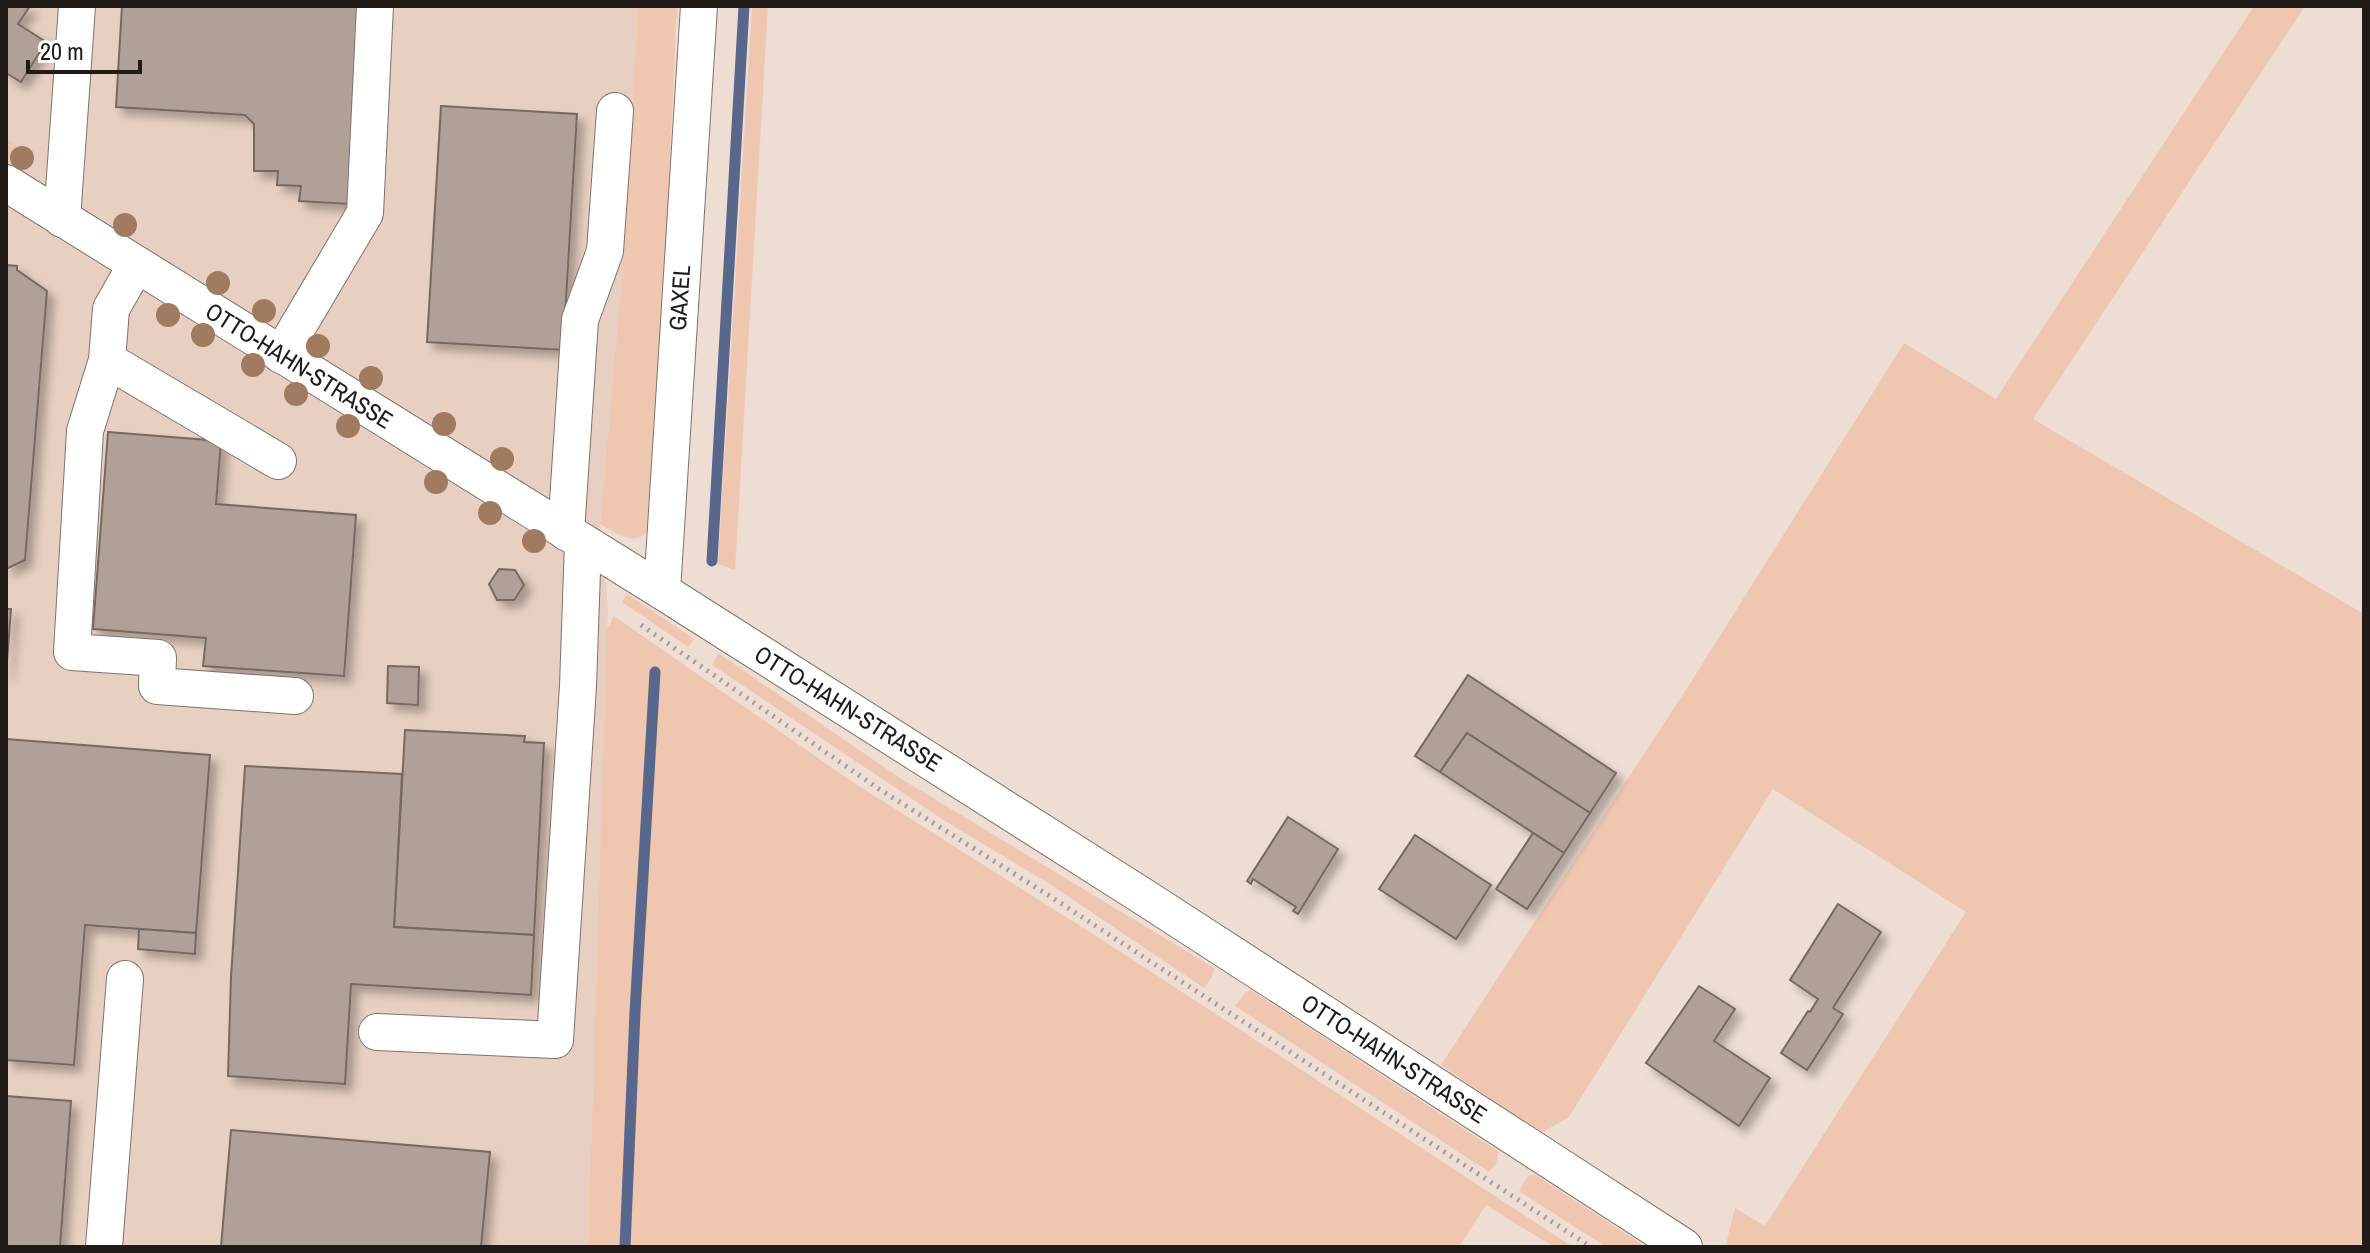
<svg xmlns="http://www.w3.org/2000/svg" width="2370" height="1253" viewBox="0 0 2370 1253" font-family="'Archivo Narrow',sans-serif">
  <defs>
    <filter id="shadow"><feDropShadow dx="7" dy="7" stdDeviation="4" flood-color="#0004"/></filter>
  </defs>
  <rect width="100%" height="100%" fill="#eeddd3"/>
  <polygon fill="#e7cfc1" points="6,6 638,6 624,252 600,524 608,608 588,1247 6,1247"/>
  <g fill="#efc7b1">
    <path d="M 638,6 L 677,6 L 654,517 C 643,552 622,537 600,524 L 624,252 Z"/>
    <polygon points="752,6 768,6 735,570 718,564"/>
    <polygon points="2254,6 2305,6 2033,419 2364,614 2364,1247 1730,1247 1726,1244 1735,1208 1765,1226 1966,912 1773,789 1569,1117 1541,1133 1441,1065 1689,685 1904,343 1996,399"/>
    <polygon points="6,140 23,149 26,169 6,156"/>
    <polygon points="627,594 694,639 688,647 622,602"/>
    <polygon points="614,616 851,781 1107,943 1573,1247 1554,1247 1486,1205 1459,1247 588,1247 607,629"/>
    <path d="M 718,653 L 900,778 L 1214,968 C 1214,976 1209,981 1204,988 L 1048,883 L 945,821 L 712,665 Z"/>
    <polygon points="1251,990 1499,1152 1496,1164 1489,1172 1235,1006 1246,992"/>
    <polygon points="1534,1174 1646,1247 1606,1247 1519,1191 1528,1176"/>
  </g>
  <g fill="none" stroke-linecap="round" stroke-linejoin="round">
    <g stroke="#59678d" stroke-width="11">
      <polyline points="712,561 744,6"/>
      <polyline points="625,1247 635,1012 655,672"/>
    </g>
  </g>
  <g fill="#b0a097" stroke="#786961" stroke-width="2" filter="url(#shadow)">
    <polygon points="6,6 30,6 18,24 46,42 21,82 6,73"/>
    <polygon points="122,6 362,6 349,204 299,201 301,186 277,185 278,171 254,171 254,124 245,115 116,107"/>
    <polygon points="441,106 577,114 563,350 427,342"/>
    <polygon points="6,265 17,266 17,270 47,291 25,560 6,569"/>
    <polygon points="108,432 221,441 216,504 356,515 344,676 203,666 206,638 93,629"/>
    <polygon points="499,569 515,570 524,585 514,600 497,600 489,584"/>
    <polygon points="6,609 11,609 6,675"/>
    <polygon points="388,666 419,667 418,705 387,703"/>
    <polygon points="1468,675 1616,773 1590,813 1467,733 1440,772 1415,756"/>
    <polygon points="405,730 525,736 524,742 544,743 534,935 394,927"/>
    <polygon points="1467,733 1590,813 1564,853 1440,772"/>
    <polygon points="6,739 210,755 196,933 85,925 74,1065 6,1060"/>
    <polygon points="245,766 402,774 394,927 534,935 531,995 351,984 345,1084 228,1076 231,977"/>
    <polygon points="1288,817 1338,849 1298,914 1293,911 1296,907 1253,879 1251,884 1247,881"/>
    <polygon points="1533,833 1564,853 1527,909 1496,889"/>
    <polygon points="1415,835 1491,885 1456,939 1379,889"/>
    <polygon points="1838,904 1881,932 1833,1008 1843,1014 1807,1070 1781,1053 1808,1011 1810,1012 1818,999 1790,980"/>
    <polygon points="139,929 196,933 195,954 138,949"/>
    <polygon points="1699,986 1735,1009 1714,1041 1770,1078 1739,1126 1646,1063"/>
    <polygon points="6,1096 71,1101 60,1247 6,1247"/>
    <polygon points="231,1130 490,1152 481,1247 221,1247"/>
  </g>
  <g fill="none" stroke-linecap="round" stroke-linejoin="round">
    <g stroke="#81726a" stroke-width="38">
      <g id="minor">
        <polyline points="6,183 662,591 1144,897 1684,1247"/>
        <polyline points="62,219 77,6"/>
        <polyline points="136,265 111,309 107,360 278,461"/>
        <polyline points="281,355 365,213 375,6"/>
        <polyline points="107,360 85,431 72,652 158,658 157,686 295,696"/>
        <polyline points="566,532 580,320 605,251 615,111"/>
        <polyline points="662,591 699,6"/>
        <polyline points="377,1032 555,1040 578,686 583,542"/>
        <polyline points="104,1247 125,979"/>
      </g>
    </g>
    <polyline stroke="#a79a92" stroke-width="5" stroke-dasharray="2 6" stroke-linecap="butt" points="641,625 879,789 1048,895 1591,1247"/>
    <use href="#minor" stroke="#fff" stroke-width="36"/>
  </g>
  <g fill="#a17b5f">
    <circle cx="22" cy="158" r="12"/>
    <circle cx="125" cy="225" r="12"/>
    <circle cx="218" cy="283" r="12"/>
    <circle cx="264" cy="311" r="12"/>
    <circle cx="168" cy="315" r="12"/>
    <circle cx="203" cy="335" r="12"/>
    <circle cx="318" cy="346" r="12"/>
    <circle cx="253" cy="365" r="12"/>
    <circle cx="371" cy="378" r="12"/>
    <circle cx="296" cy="394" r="12"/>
    <circle cx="444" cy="424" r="12"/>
    <circle cx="348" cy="426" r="12"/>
    <circle cx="502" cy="459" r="12"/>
    <circle cx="436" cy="482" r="12"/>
    <circle cx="490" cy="513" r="12"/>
    <circle cx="534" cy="541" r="12"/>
  </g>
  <g text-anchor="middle" stroke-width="6" stroke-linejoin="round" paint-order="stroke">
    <g font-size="24" fill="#211b17" stroke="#fff">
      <text transform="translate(680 298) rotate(-86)" y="8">GAXEL</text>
      <text transform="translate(299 366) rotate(32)" y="8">OTTO-HAHN-STRASSE</text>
      <text transform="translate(848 709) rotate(32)" y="8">OTTO-HAHN-STRASSE</text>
      <text transform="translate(1394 1059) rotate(33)" y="8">OTTO-HAHN-STRASSE</text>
    </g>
  </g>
  <rect width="2370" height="1253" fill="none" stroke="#211b17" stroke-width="16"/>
  <path d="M28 60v12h112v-12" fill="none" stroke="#211b17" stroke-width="4"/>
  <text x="40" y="60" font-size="24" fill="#211b17" stroke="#ffffff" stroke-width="6" paint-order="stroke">20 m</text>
</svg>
